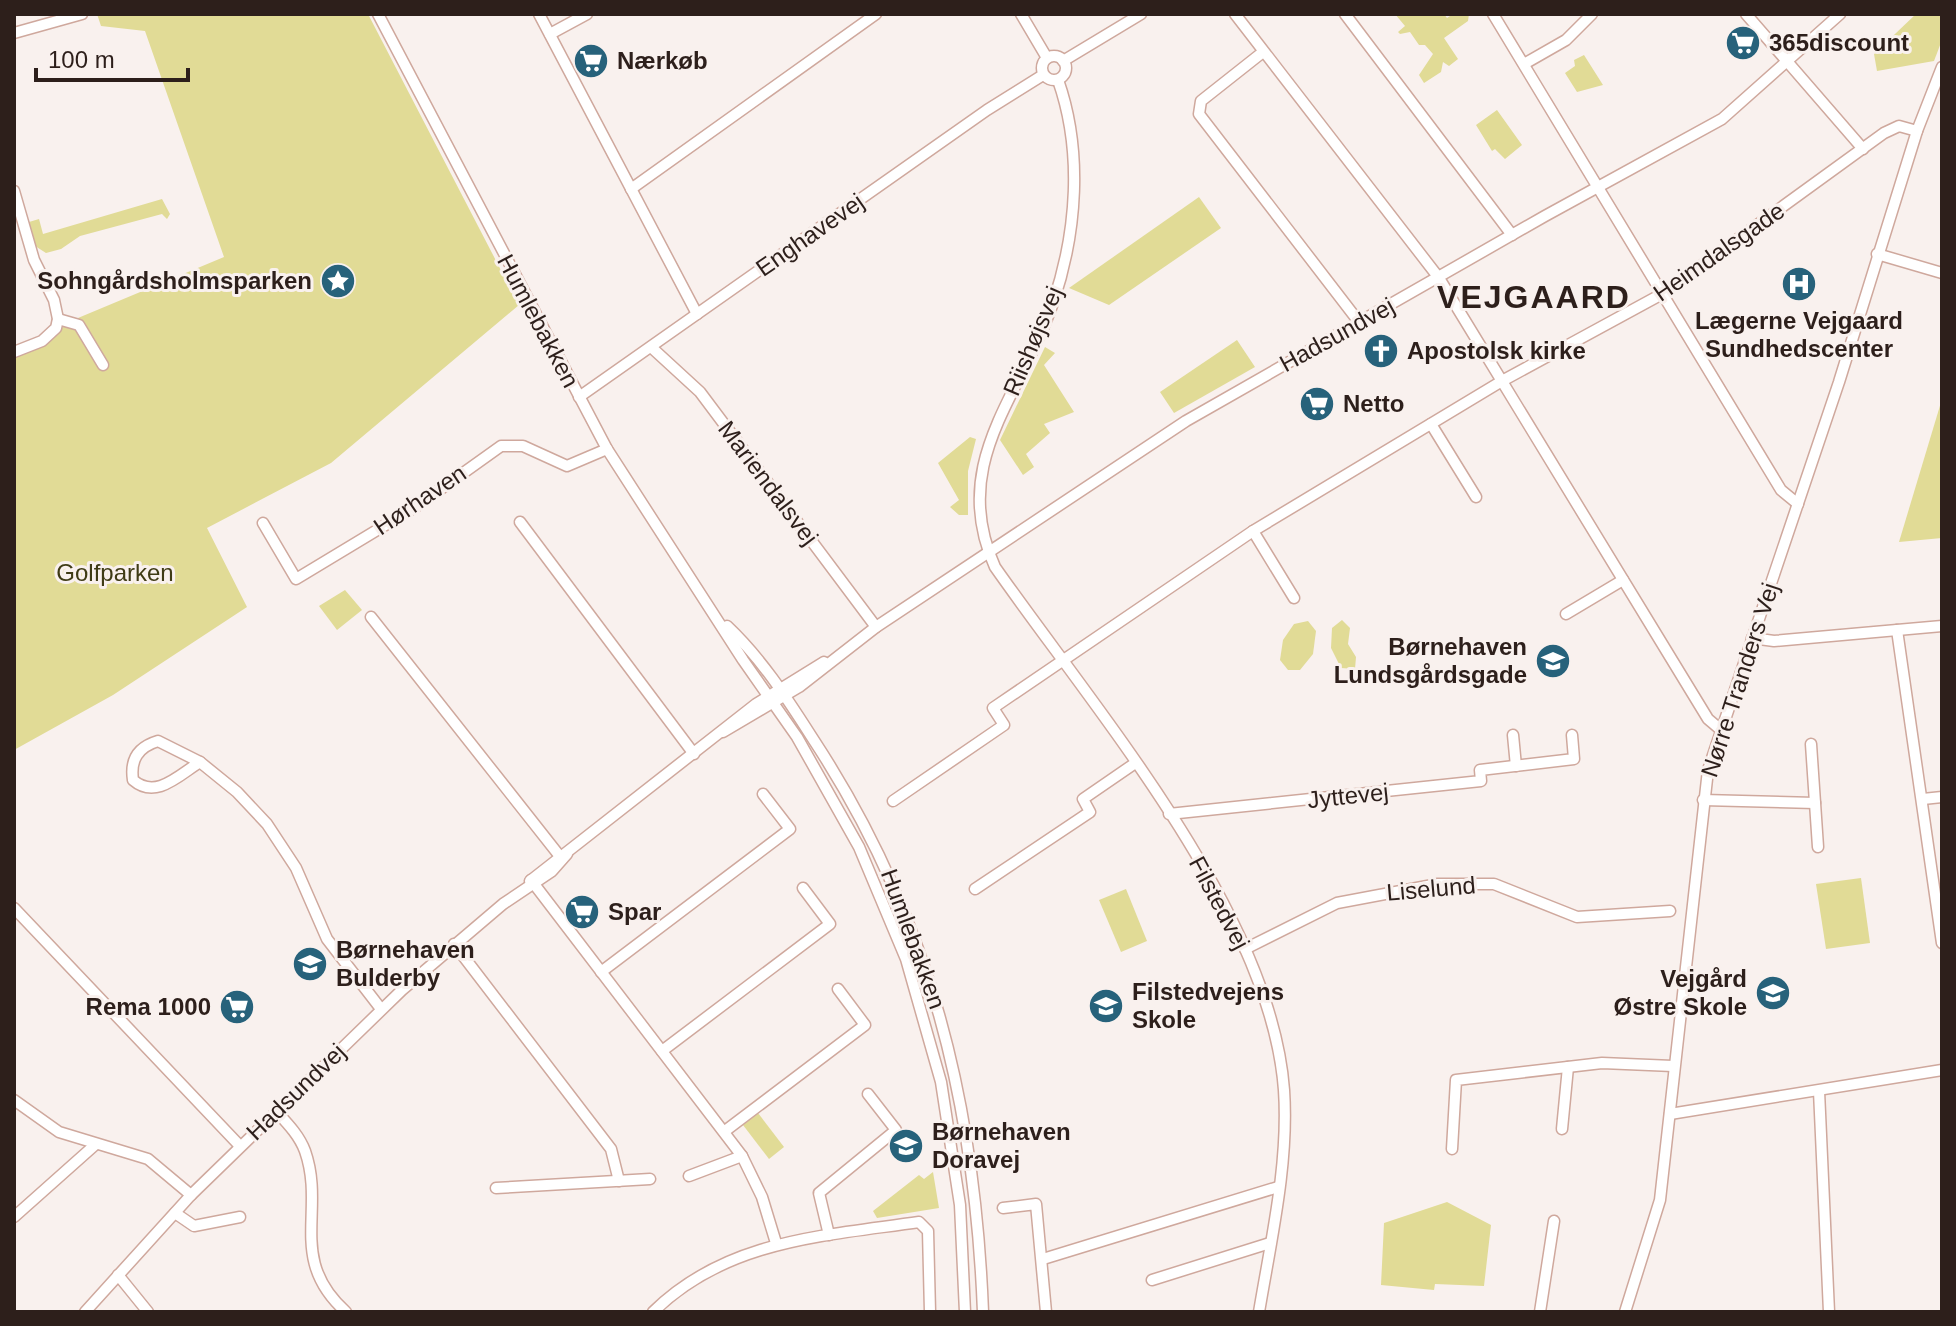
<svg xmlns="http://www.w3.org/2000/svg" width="1956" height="1326" viewBox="0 0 1956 1326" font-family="Helvetica,sans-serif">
  <rect width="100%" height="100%" fill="#f9f1ee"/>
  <g fill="#e1db96">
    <polygon points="97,14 368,14 519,305 331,463 207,528 247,607 113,695 14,750 14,353 55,337 66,323 224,257 145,31 101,26"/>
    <polygon points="1395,14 1444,14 1447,18 1453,14 1469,14 1468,21 1444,38 1458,59 1449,66 1443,62 1441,72 1424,83 1419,75 1433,54 1425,45 1419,45 1410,32 1400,34 1398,32 1405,26"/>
    <polygon points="1916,14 1942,14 1942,40 1934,61 1877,71 1874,54"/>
    <polygon points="1584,55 1603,85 1577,92 1565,73 1575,66 1574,60"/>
    <polygon points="1497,110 1522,145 1505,159 1495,149 1492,151 1476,125"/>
    <polygon points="1199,197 1221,228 1109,305 1069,288"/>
    <polygon points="162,199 170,214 167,219 162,214 80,236 61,249 46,253 32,244 29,222 39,219 43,234"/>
    <polygon points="1237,340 1255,367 1174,413 1160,392"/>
    <polygon points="1045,347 1055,353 1044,365 1074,412 1044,424 1050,433 1026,454 1034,467 1023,475 1000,440"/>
    <polygon points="1942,399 1942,538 1899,542"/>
    <polygon points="970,437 976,439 968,471 968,515 959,515 950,507 959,500 938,463"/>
    <polygon points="345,590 362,610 337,630 319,606"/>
    <polygon points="1342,620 1350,628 1348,644 1356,657 1355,669 1341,668 1331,648 1332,628"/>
    <polygon points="1308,621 1316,631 1313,654 1300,670 1288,670 1280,660 1283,640 1294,624"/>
    <polygon points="1861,878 1870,943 1826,949 1816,884"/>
    <polygon points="1126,889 1147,941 1121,952 1099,900"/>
    <polygon points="758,1113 784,1147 769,1159 743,1125"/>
    <polygon points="933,1172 939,1208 877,1218 873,1211 919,1175 924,1179"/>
    <polygon points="1447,1202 1491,1225 1484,1286 1435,1284 1434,1290 1381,1285 1384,1223"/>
  </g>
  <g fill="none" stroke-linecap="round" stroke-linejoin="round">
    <g stroke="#cfa89d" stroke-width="13">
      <g id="minor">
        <polyline points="378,14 607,449 743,660 797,737 859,847 906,959 941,1082 960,1205 965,1312"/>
        <polyline points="539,14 697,314"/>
        <polyline points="1021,14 1047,58"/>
        <polyline points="1235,14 1439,278 1708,719 1721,730"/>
        <polyline points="1345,14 1512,235"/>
        <polyline points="1493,14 1781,490 1798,504"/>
        <polyline points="1746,14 1863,149"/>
        <polyline points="14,33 82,14"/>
        <polyline points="550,34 587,14"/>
        <polyline points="1263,52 1201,101 1199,114 1359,322"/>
        <circle cx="1054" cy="68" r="12"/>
        <polyline points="1063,61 1141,14"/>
        <polyline points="1524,64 1566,40 1592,14"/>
        <path d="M 1058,80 C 1083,151 1077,232 1053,303 C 1021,396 948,463 995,567 C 1095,710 1271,913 1284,1090 C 1289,1163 1271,1240 1259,1312"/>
        <polyline points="631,189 876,14"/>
        <polyline points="14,191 34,260 54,300 58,319 56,328 42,341 14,352"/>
        <polyline points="1877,254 1942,273"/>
        <polyline points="58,319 79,325 103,365"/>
        <polyline points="651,347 700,392 876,627"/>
        <polyline points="579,397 987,110 1043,75"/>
        <polyline points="1431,424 1476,497"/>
        <polyline points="520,522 694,754"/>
        <polyline points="263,523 296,579 417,506 501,446 523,446 567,466 607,449"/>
        <polyline points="1253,531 1294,598"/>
        <polyline points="1566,614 1623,580"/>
        <polyline points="371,617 562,859"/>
        <path d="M 727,626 C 763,660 788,700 815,742 C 930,918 975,1104 983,1312"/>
        <polyline points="1897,630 1942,943"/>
        <polyline points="1752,638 1774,641 1942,626"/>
        <polyline points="723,732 799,687 876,627 1186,421 1545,216 1722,119 1840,14"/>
        <polyline points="1513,735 1516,766"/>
        <path d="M 158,741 L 200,762 C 179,775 156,800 133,780 C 130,760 138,747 158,741 Z"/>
        <polyline points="1811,744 1818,847"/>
        <polyline points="200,762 237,792 267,824 296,868 327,939 381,1009"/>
        <polyline points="1923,799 1942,797"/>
        <polyline points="1703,800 1815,803"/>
        <polyline points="893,801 1004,725 993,708 1253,531 1502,381 1662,294 1884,133 1899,126 1917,131"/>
        <polyline points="1169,814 1481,781 1480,770 1574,759 1572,735"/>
        <polyline points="531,880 742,1156 762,1197 776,1243"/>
        <polyline points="530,881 756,704 824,662"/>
        <polyline points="975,889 1090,812 1083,799 1134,764"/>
        <polyline points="14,908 240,1146"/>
        <polyline points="454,944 611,1149 619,1181"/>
        <polyline points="1245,949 1337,903 1438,884 1494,884 1577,917 1670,911"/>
        <polyline points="601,972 790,829 763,794"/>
        <polyline points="662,1051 830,924 803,888"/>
        <polyline points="1819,1091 1829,1312"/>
        <polyline points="14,1100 59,1132 148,1159 191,1195"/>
        <path d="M 276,1111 C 287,1123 299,1135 305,1151 C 326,1211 287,1259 346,1312"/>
        <polyline points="1670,1114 1942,1070"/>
        <polyline points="1562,1129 1568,1067"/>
        <polyline points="725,1131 865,1025 838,989"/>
        <polyline points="1452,1149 1456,1080 1602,1063 1673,1066"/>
        <polyline points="689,1176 742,1156"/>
        <polyline points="496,1188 650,1179"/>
        <polyline points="1003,1208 1036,1204 1046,1312"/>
        <polyline points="175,1213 194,1226 240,1217"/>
        <polyline points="14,1217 96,1144"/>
        <polyline points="829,1235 819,1193 896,1130 868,1094"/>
        <polyline points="1043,1259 1278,1187"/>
        <polyline points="118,1275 148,1312"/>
        <polyline points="1152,1280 1270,1243"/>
        <polyline points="85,1312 191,1195 402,990 503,904 552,871 567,854"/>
        <path d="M 653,1312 C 726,1240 823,1236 919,1222 L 928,1231 L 930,1312"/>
        <polyline points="1540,1312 1554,1221"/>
        <polyline points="1625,1312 1660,1200 1708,770 1839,382 1917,131 1942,67"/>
      </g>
    </g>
    <use href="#minor" stroke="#fff" stroke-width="10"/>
  </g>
  <defs>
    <g id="supermarket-disc" transform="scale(1.8)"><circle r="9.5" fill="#27627b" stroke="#f9f1ee"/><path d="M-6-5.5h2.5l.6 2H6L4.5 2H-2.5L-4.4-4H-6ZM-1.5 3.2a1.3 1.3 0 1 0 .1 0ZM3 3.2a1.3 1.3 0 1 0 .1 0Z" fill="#fff"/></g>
    <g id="sight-disc" transform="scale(1.8)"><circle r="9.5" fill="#27627b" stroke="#f9f1ee"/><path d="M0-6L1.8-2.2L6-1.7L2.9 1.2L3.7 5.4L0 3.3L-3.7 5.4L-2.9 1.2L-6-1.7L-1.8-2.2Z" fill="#fff"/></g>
    <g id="hospital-disc" transform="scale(1.8)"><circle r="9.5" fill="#27627b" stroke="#f9f1ee"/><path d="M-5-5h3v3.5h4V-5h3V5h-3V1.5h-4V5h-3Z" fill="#fff"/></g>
    <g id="church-disc" transform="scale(1.8)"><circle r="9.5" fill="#27627b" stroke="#f9f1ee"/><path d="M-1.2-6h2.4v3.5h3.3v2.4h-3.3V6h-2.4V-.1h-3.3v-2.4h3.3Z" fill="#fff"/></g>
    <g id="school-disc" transform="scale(1.8)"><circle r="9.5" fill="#27627b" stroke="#f9f1ee"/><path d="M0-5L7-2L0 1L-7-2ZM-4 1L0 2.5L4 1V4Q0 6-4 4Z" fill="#fff"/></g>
  </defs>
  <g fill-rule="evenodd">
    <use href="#supermarket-disc" x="1743" y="43"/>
    <use href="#supermarket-disc" x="591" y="61"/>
    <use href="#sight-disc" x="338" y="281"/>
    <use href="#hospital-disc" x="1799" y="284"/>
    <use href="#church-disc" x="1381" y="351"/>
    <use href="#supermarket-disc" x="1317" y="404"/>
    <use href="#school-disc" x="1553" y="661"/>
    <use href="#supermarket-disc" x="582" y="912"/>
    <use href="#school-disc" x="310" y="964"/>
    <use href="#school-disc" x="1773" y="993"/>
    <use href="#school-disc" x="1106" y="1006"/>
    <use href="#supermarket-disc" x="237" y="1007"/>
    <use href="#school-disc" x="906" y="1146"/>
  </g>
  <g text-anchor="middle" stroke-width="6" stroke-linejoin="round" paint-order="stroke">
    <g font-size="24" font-weight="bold" fill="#2d1f1b" stroke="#f9f1ee" text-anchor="start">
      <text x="1769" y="51">365discount</text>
      <text x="617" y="69">Nærkøb</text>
      <text x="312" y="289" text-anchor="end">Sohngårdsholmsparken</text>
      <text x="1799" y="329" text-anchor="middle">Lægerne Vejgaard<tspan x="1799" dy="28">Sundhedscenter</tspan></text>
      <text x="1407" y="359">Apostolsk kirke</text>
      <text x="1343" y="412">Netto</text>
      <text x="1527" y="655" text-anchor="end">Børnehaven<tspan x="1527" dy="28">Lundsgårdsgade</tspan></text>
      <text x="608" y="920">Spar</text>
      <text x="336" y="958">Børnehaven<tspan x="336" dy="28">Bulderby</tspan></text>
      <text x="1747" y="987" text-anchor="end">Vejgård<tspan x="1747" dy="28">Østre Skole</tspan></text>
      <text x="1132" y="1000">Filstedvejens<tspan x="1132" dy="28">Skole</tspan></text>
      <text x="211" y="1015" text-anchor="end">Rema 1000</text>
      <text x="932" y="1140">Børnehaven<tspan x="932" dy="28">Doravej</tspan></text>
    </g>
    <g font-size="24" fill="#2d1f1b" stroke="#f9f1ee">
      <text transform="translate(810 235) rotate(-35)" y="8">Enghavevej</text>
      <text transform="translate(1719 252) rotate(-35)" y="8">Heimdalsgade</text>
      <text transform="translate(538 321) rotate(62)" y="8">Humlebakken</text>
      <text transform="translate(1337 335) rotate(-29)" y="8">Hadsundvej</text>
      <text transform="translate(1033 341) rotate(-67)" y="8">Riishøjsvej</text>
      <text transform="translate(768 483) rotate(53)" y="8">Mariendalsvej</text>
      <text transform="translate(420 500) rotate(-34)" y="8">Hørhaven</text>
      <text transform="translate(1740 680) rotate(-72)" y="8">Nørre Tranders Vej</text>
      <text transform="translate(1348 796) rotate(-6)" y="8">Jyttevej</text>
      <text transform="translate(1431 889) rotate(-5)" y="8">Liselund</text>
      <text transform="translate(1219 903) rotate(62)" y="8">Filstedvej</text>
      <text transform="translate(913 939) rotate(70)" y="8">Humlebakken</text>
      <text transform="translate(296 1092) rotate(-44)" y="8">Hadsundvej</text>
    </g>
    <g font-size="24" fill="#3f3b15" stroke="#f9f1ee">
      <text x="115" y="581">Golfparken</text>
    </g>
    <g font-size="32" font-weight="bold" letter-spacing="2" fill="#2d1f1b" stroke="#f9f1ee">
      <text x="1534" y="308">VEJGAARD</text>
    </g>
  </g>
  <rect width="1956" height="1326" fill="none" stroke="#2d1f1b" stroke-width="32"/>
  <path d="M36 68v12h152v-12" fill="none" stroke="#2d1f1b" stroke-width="4"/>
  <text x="48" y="68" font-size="24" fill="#2d1f1b" stroke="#f9f1ee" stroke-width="6" paint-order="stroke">100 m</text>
</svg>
